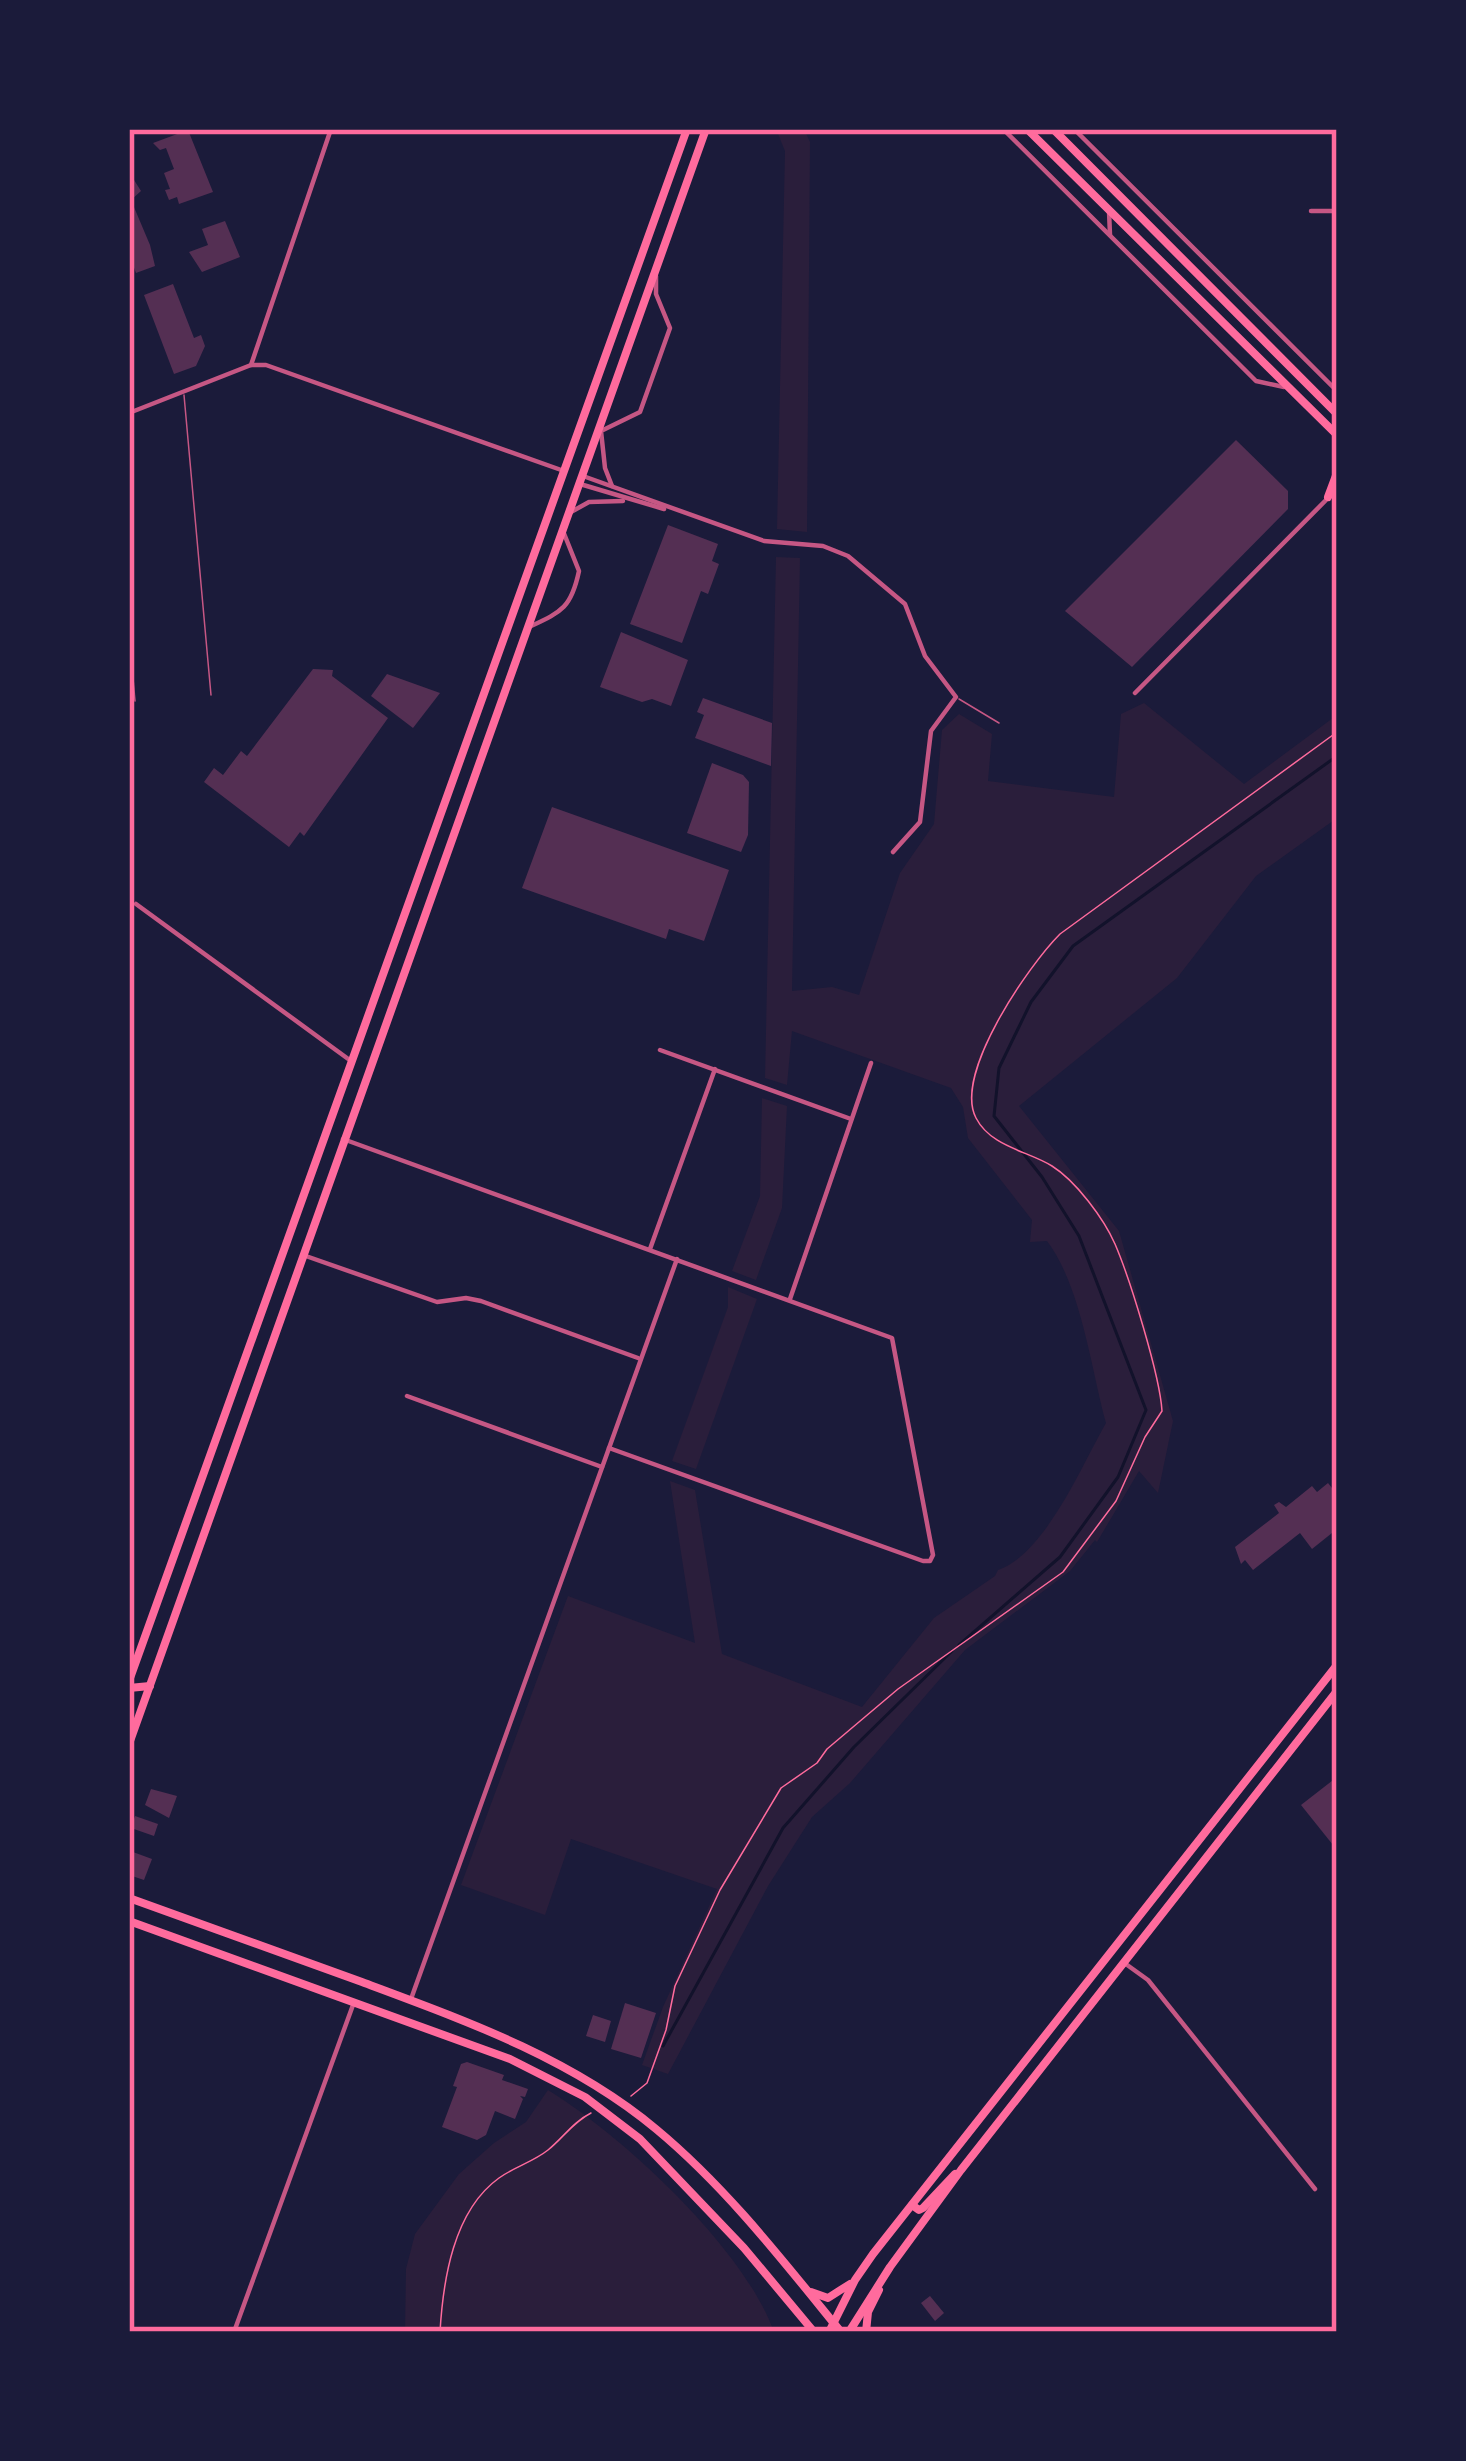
<svg xmlns="http://www.w3.org/2000/svg" width="1466" height="2461" viewBox="0 0 1466 2461" font-family="'Libre Baskerville',serif">
  <rect width="100%" height="100%" fill="#1b1b3a"/>
  <g fill="#2a1e3b">
    <polygon points="776,129 804,129 810,142 807,532 777,529 785,151"/>
    <path d="M 776,557 L 800,558 L 792,991 L 832,987 L 859,995 L 900,873 L 934,824 L 942,730 L 959,714 L 992,734 L 988,781 L 1114,797 L 1121,714 L 1144,703 L 1244,784 L 1337,715 L 1337,818 L 1256,876 L 1177,978 L 1019,1106 L 1119,1231 L 1173,1421 L 1158,1493 L 1139,1471 L 1097,1542 L 1095,1540 L 1070,1571 L 965,1650 L 850,1783 L 812,1817 L 768,1886 L 668,2074 L 642,2065 L 663,2007 L 717,1889 L 571,1839 L 545,1915 L 461,1885 L 568,1596 L 695,1643 L 670,1481 L 695,1490 L 722,1654 L 862,1707 L 934,1618 L 995,1576 L 998,1570 C 1045,1554 1082,1465 1106,1423 C 1091,1368 1081,1286 1047,1241 L 1030,1242 L 1032,1220 L 968,1138 L 963,1107 L 951,1088 L 792,1031 L 787,1085 L 765,1078 Z"/>
    <polygon points="762,1098 787,1106 782,1208 756,1280 732,1271 760,1196"/>
    <polygon points="728,1287 757,1299 696,1469 672,1461 728,1307"/>
    <path d="M 548,2090 C 623,2136 744,2248 774,2332 L 405,2332 L 406,2269 L 415,2234 L 459,2174 L 494,2143 L 526,2122 Z"/>
  </g>
  <g fill="none" stroke-linecap="round" stroke-linejoin="round">
    <g stroke="#12122b" stroke-width="3">
      <polyline points="959,1645 1060,1557 1118,1477 1146,1410 1079,1236 1042,1177 994,1116 999,1068 1031,1002 1073,946 1337,756"/>
      <polyline points="663,2046 783,1828 854,1747 952,1651"/>
    </g>
  </g>
  <g fill="#542f53">
    <polygon points="188,130 213,192 179,204 177,197 169,200 165,190 170,189 164,173 174,169 166,148 160,150 153,143"/>
    <polygon points="129,172 141,191 131,200 150,245 155,266 136,273 129,254"/>
    <polygon points="225,221 240,257 202,272 189,252 208,245 202,229"/>
    <polygon points="173,284 194,338 201,335 205,346 196,366 174,374 144,295"/>
    <polygon points="1236,440 1288,491 1288,509 1132,667 1065,611"/>
    <polygon points="668,525 718,544 712,561 719,564 708,594 701,591 682,643 630,624"/>
    <polygon points="621,632 688,660 671,706 652,699 642,702 600,687"/>
    <polygon points="313,669 333,670 332,676 388,718 304,836 300,832 289,847 204,782 214,768 223,775 241,751 247,756"/>
    <polygon points="387,674 440,693 413,728 371,696"/>
    <polygon points="703,698 772,723 771,766 695,738 704,715 697,712"/>
    <polygon points="712,763 743,775 749,782 748,835 741,852 687,833"/>
    <polygon points="552,807 729,870 704,941 669,929 666,939 522,888"/>
    <polygon points="1328,1483 1332,1488 1337,1484 1337,1529 1312,1549 1300,1533 1253,1570 1245,1560 1241,1564 1235,1547 1279,1513 1274,1505 1279,1502 1286,1507 1312,1486 1317,1492"/>
    <polygon points="1337,1777 1337,1850 1301,1805"/>
    <polygon points="151,1789 177,1796 169,1818 145,1805"/>
    <polygon points="135,1816 158,1824 154,1836 131,1828"/>
    <polygon points="133,1852 152,1859 144,1880 129,1875"/>
    <polygon points="625,2003 656,2013 641,2058 611,2049"/>
    <polygon points="593,2015 611,2021 605,2042 586,2036"/>
    <polygon points="467,2062 504,2075 502,2080 528,2089 525,2097 520,2096 523,2099 515,2119 495,2111 486,2135 477,2140 442,2127 457,2087 453,2086 461,2064"/>
    <polygon points="930,2296 944,2313 935,2321 921,2303"/>
  </g>
  <g fill="none" stroke-linecap="round" stroke-linejoin="round">
    <g stroke="#ff6b9d" stroke-width="1.5">
      <path d="M 631,2096 L 647,2083 L 666,2030 L 675,1986 L 720,1890 L 781,1788 L 817,1763 L 827,1749 L 898,1689 L 1063,1572 L 1116,1501 L 1145,1437 L 1162,1411 C 1160,1376 1130,1279 1115,1244 C 1104,1219 1076,1181 1052,1166 C 1028,1151 991,1147 976,1118 C 953,1074 1029,965 1060,934 L 1337,732"/>
      <path d="M 440,2332 C 443,2281 453,2211 499,2178 C 514,2167 533,2162 548,2150 C 563,2138 573,2122 591,2113"/>
    </g>
    <g stroke="#c65784" stroke-width="1.5">
      <polyline points="184,395 211,695"/>
      <polyline points="129,633 135,701"/>
      <polyline points="959,699 999,723"/>
    </g>
    <g stroke="#c65784" stroke-width="4.5">
      <polyline points="1003,129 1256,381 1284,387"/>
      <polyline points="1070,129 1076,131 1337,391"/>
      <polyline points="1109,211 1110,235"/>
      <polyline points="1311,211 1337,211"/>
      <polyline points="251,365 331,129"/>
      <polyline points="129,413 251,365 266,365 564,471"/>
      <polyline points="583,476 764,541 823,546 848,556 905,604 925,656 956,697 931,731 920,822 893,852"/>
      <polyline points="580,484 664,509"/>
      <polyline points="612,486 605,468 601,431 640,412 670,328 656,294 656,276"/>
      <polyline points="571,512 589,502 623,501"/>
      <path d="M 527,628 C 561,612 571,609 579,571 L 563,531"/>
      <polyline points="1135,693 1329,497"/>
      <polyline points="136,904 351,1061"/>
      <polyline points="660,1050 851,1119"/>
      <polyline points="343,1139 892,1338 933,1555 930,1561 923,1561 609,1448"/>
      <polyline points="650,1249 715,1069"/>
      <polyline points="303,1255 437,1302 466,1298 481,1301 638,1358"/>
      <polyline points="790,1299 871,1063"/>
      <polyline points="407,1396 602,1467"/>
      <polyline points="1123,1962 1148,1980 1315,2189"/>
      <polyline points="411,1999 677,1259"/>
      <polyline points="234,2332 353,2005"/>
    </g>
    <g stroke="#ff6b9d" stroke-width="8">
      <polyline points="1027,129 1337,435"/>
      <polyline points="1053,129 1337,414"/>
      <polyline points="1335,491 1337,490"/>
      <polyline points="1328,497 1337,473"/>
      <polyline points="129,1681 687,129"/>
      <polyline points="129,1688 150,1686"/>
      <polyline points="129,1744 706,129"/>
      <path d="M 129,1898 C 207,1926 284,1954 362,1982 C 464,2020 571,2058 656,2129 C 726,2187 784,2262 841,2332"/>
      <polyline points="129,1921 510,2059 585,2097 640,2139 744,2248 814,2332"/>
      <polyline points="912,2205 919,2210 923,2208 955,2174"/>
      <polyline points="811,2292 828,2298 850,2284"/>
      <polyline points="829,2332 855,2280 873,2254 1337,1665"/>
      <polyline points="849,2332 890,2267 961,2170 1337,1691"/>
      <polyline points="866,2332 868,2312 879,2290"/>
    </g>
  </g>
  <rect width="1466" height="2461" fill="none" stroke="#1b1b3a" stroke-width="264"/>
  <rect x="132" y="132" width="1202" height="2197" fill="none" stroke="#ff6b9d" stroke-width="4.5"/>
</svg>
